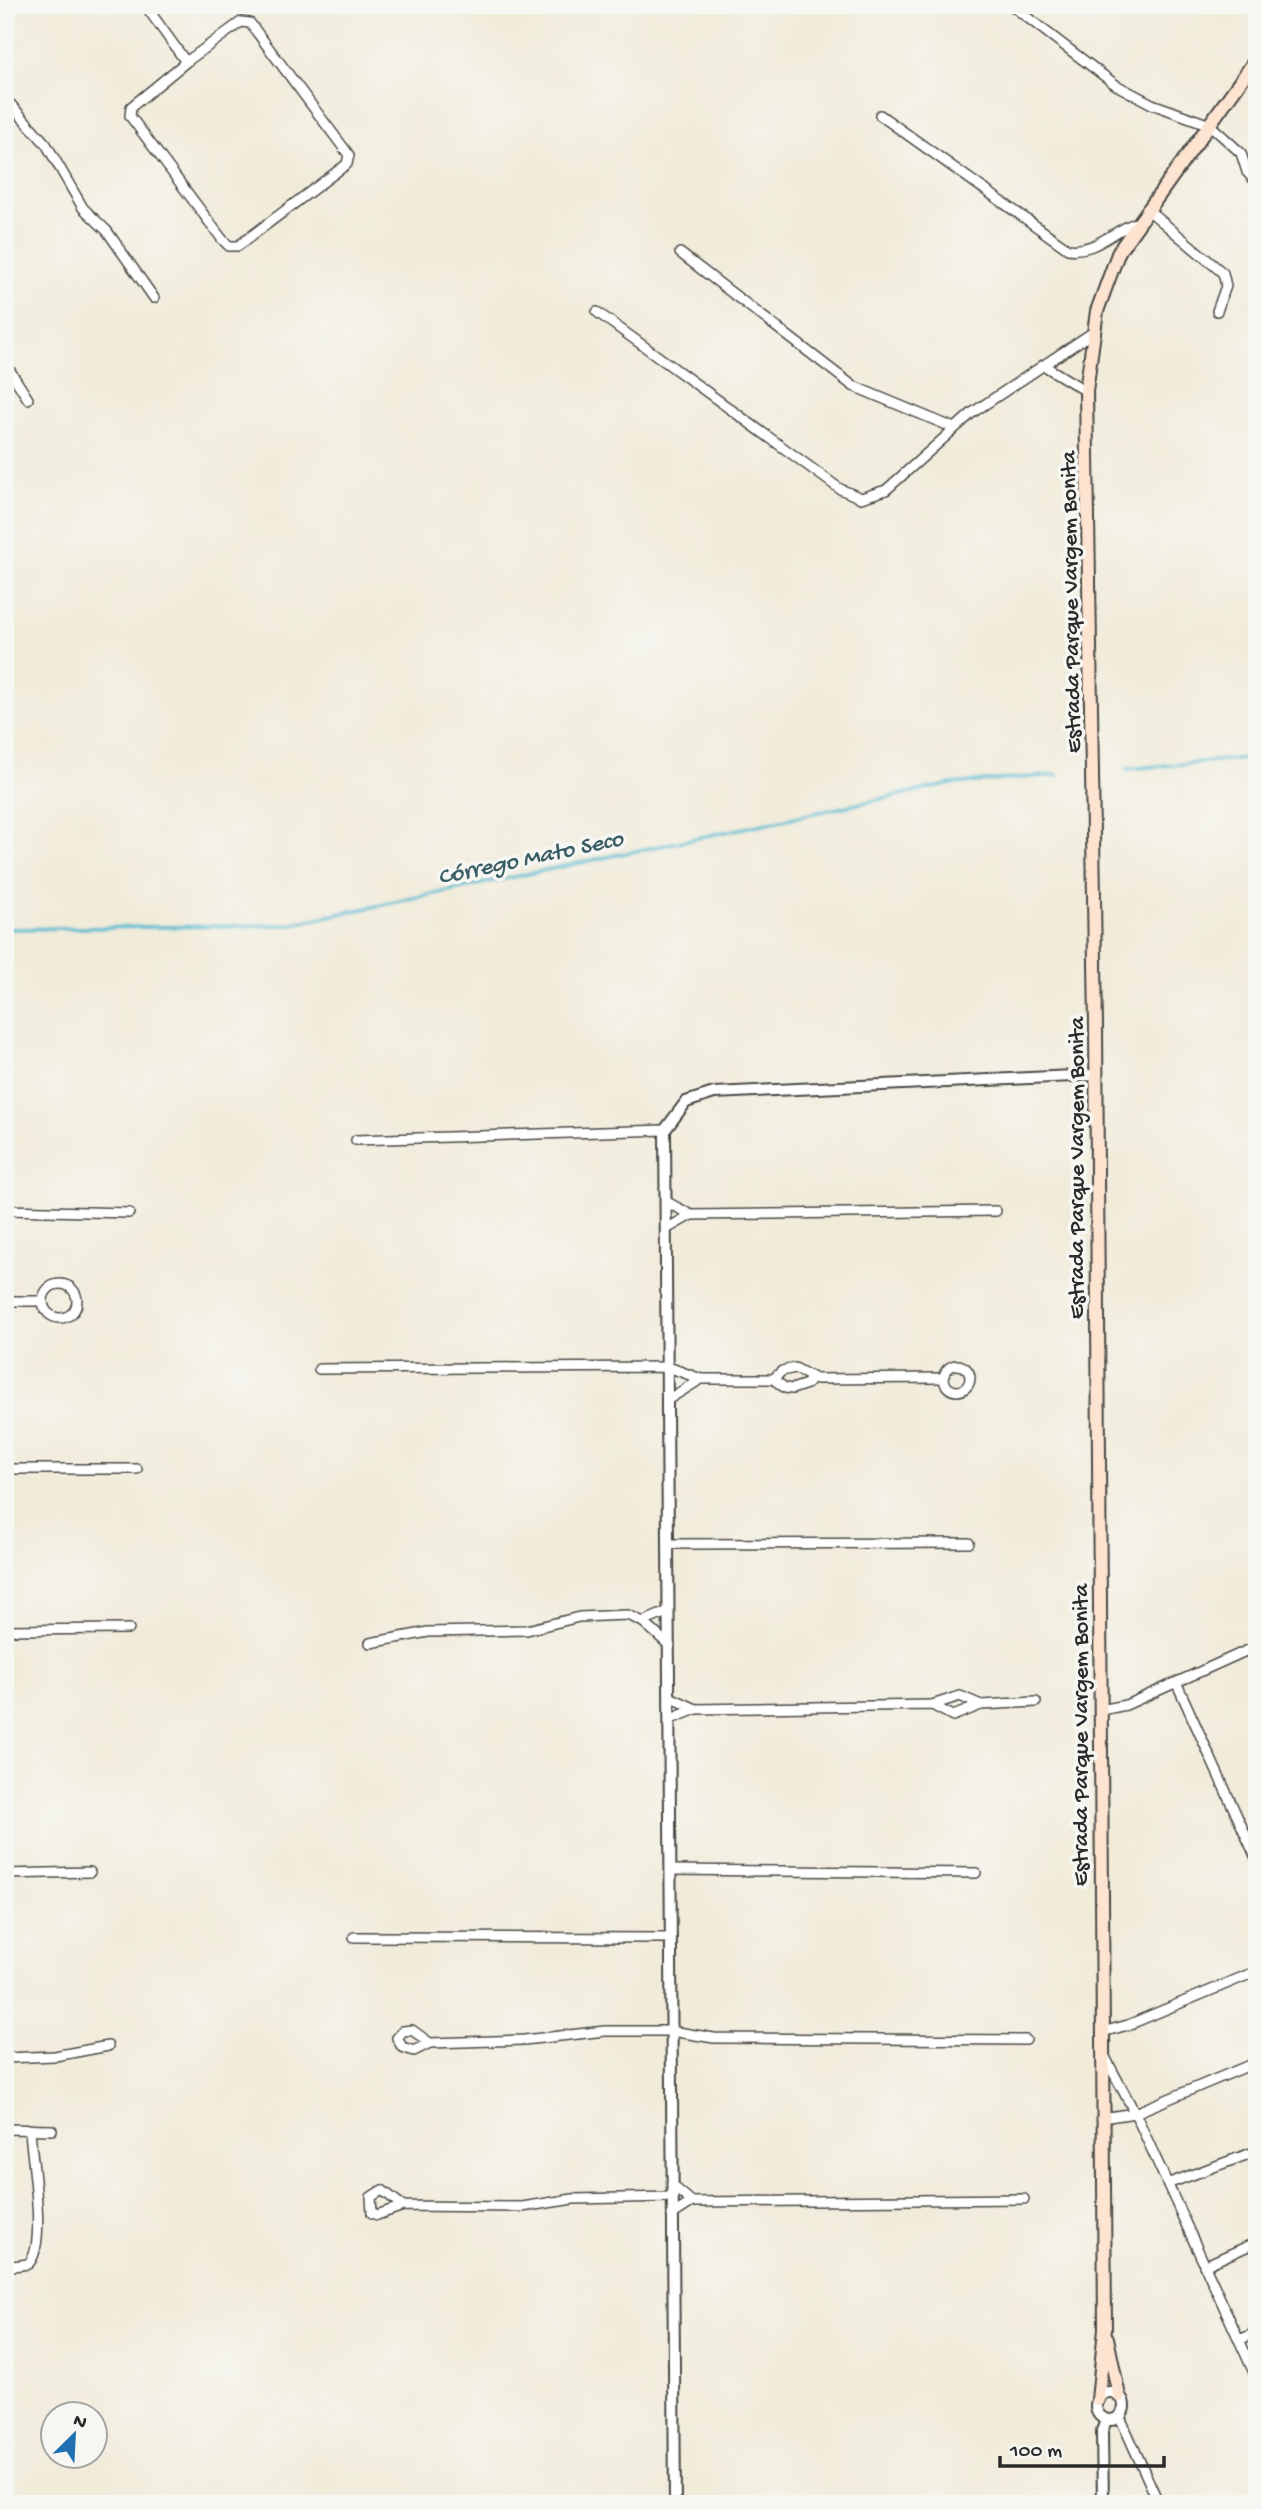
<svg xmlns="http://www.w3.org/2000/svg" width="1262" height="2509" viewBox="0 0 1262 2509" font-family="'Gochi Hand',sans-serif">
  <rect width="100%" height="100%" fill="#f6f6f2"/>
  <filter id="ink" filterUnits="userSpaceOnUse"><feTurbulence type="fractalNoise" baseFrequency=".0143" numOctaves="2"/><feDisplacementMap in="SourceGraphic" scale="14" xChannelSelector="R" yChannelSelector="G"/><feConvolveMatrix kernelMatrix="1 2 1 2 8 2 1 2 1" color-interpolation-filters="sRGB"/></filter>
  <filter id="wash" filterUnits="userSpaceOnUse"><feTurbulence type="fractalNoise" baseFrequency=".00686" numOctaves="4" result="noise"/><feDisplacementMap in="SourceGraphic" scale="28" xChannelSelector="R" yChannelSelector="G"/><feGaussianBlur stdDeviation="1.57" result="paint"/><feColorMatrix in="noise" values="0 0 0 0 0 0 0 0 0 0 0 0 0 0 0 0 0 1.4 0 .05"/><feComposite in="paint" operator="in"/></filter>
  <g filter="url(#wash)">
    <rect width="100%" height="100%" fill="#f1ebd9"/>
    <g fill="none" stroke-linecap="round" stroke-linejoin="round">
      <g stroke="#52bad0" stroke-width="3.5">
        <polyline points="1127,769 1257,757"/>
        <polyline points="5,929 287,925 951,784 1057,775"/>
      </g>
    </g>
  </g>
  <g filter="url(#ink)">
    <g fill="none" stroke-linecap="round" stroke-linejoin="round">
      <g stroke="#494845" stroke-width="12">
        <g id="minor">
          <polyline points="145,5 186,62 241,22 250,23 349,155 347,164 238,246 229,246 222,239 130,116 131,107 186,62"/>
          <polyline points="1011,5 1116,85 1152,104 1210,125 1241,153 1247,172 1257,183"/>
          <polyline points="5,98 46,144 83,208 107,231 154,298"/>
          <path d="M 880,115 L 1068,249 C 1096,253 1112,230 1138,222"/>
          <polyline points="1147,209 1223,273 1226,286 1217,311"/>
          <polyline points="680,253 853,386 954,428"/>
          <polyline points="597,312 840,489 861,498 886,490 972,413 1092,333"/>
          <polyline points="5,363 28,399"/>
          <polyline points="1043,365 1086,391"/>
          <polyline points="356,1140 665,1130"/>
          <polyline points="667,1202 691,1215"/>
          <polyline points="5,1210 129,1213"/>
          <polyline points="668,1228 691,1215 996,1211"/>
          <circle cx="60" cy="1301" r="17"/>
          <polyline points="5,1301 43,1301"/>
          <circle cx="957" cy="1378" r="13"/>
          <polyline points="319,1369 668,1367 701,1379 773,1379 785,1388 792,1389 807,1384 812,1378"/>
          <polyline points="773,1379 782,1371 795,1368 815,1379 942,1378"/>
          <polyline points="669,1399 701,1379"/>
          <polyline points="5,1469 137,1469"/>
          <polyline points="670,1544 969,1543"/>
          <polyline points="643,1622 669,1611"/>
          <polyline points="5,1630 129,1629"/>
          <polyline points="370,1643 428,1632 527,1630 579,1617 628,1615 643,1622 670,1646"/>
          <polyline points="1177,1684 1257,1860"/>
          <polyline points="670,1697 696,1709 932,1705 953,1716 981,1705 1036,1702"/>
          <polyline points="932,1705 960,1696 981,1705"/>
          <polyline points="1101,1710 1126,1705 1257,1646"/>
          <polyline points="671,1719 696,1709"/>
          <polyline points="671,1870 976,1873"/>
          <polyline points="5,1874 90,1872"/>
          <polyline points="354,1937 671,1938"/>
          <polyline points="1102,2032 1128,2025 1257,1971"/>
          <polyline points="430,2043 414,2051 402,2047 397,2038 403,2031 412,2030 430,2043 524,2040 605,2031 671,2031 714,2038 1026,2040"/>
          <polyline points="1104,2055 1135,2113 1257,2379"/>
          <polyline points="5,2058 55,2056 108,2046"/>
          <polyline points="1102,2118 1135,2113 1257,2062"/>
          <polyline points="5,2129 52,2130"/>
          <polyline points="1167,2184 1257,2151"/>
          <polyline points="672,2185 692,2202"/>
          <polyline points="403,2206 377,2215 372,2213 371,2197 382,2190 403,2206 522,2207 573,2199 672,2197"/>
          <polyline points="672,2215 692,2202 1024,2199"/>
          <polyline points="1204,2266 1257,2242"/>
          <path d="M 5,2267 L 28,2264 C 48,2247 31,2158 30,2129"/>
          <polyline points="1239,2340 1257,2332"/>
          <polyline points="1120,2417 1159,2504"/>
          <polyline points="1254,2504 1257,2503"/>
        </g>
      </g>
      <g stroke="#494845" stroke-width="14">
        <g id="tertiary">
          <circle cx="1110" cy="2406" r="14"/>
          <polyline points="675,2504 665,1130 686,1102 714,1093 1095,1075"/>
          <polyline points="1103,2504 1102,2431 1106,2420"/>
        </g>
      </g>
      <g stroke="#494845" stroke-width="16">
        <g id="secondary">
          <polyline points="1107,2338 1119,2396"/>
          <polyline points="1098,2400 1105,2328 1096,1026 1086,391 1097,311 1119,251 1257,58"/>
        </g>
      </g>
      <use href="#minor" stroke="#fff" stroke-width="9"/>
      <use href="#tertiary" stroke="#fff" stroke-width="10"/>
      <use href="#secondary" stroke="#fde4d1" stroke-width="12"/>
    </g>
  </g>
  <g text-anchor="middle" stroke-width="7" stroke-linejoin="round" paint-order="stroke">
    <g font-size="23" fill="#2b2b2b" stroke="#f6f6f2">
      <text transform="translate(1069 602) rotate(-91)" y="8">Estrada Parque Vargem Bonita</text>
      <text transform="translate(1075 1168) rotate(-90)" y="8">Estrada Parque Vargem Bonita</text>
      <text transform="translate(1079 1735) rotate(-90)" y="8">Estrada Parque Vargem Bonita</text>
    </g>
    <g font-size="24" font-style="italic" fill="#395d65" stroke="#f6f6f2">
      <text transform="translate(530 856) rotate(-12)" y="8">Córrego Mato Seco</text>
    </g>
  </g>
  <rect width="1262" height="2509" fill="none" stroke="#f6f6f2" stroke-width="28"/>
  <g transform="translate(74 2435) rotate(24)"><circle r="33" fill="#f6f6f2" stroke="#a5a5a2" stroke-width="2"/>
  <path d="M0-5L12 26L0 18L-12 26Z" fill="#1f6fb2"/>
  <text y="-10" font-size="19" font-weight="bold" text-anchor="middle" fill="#2b2b2b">N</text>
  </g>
  <path d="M1000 2456v10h164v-10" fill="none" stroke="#2b2b2b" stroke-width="3.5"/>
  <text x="1010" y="2456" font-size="21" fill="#2b2b2b" stroke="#f6f6f2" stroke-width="5" paint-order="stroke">100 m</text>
</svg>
